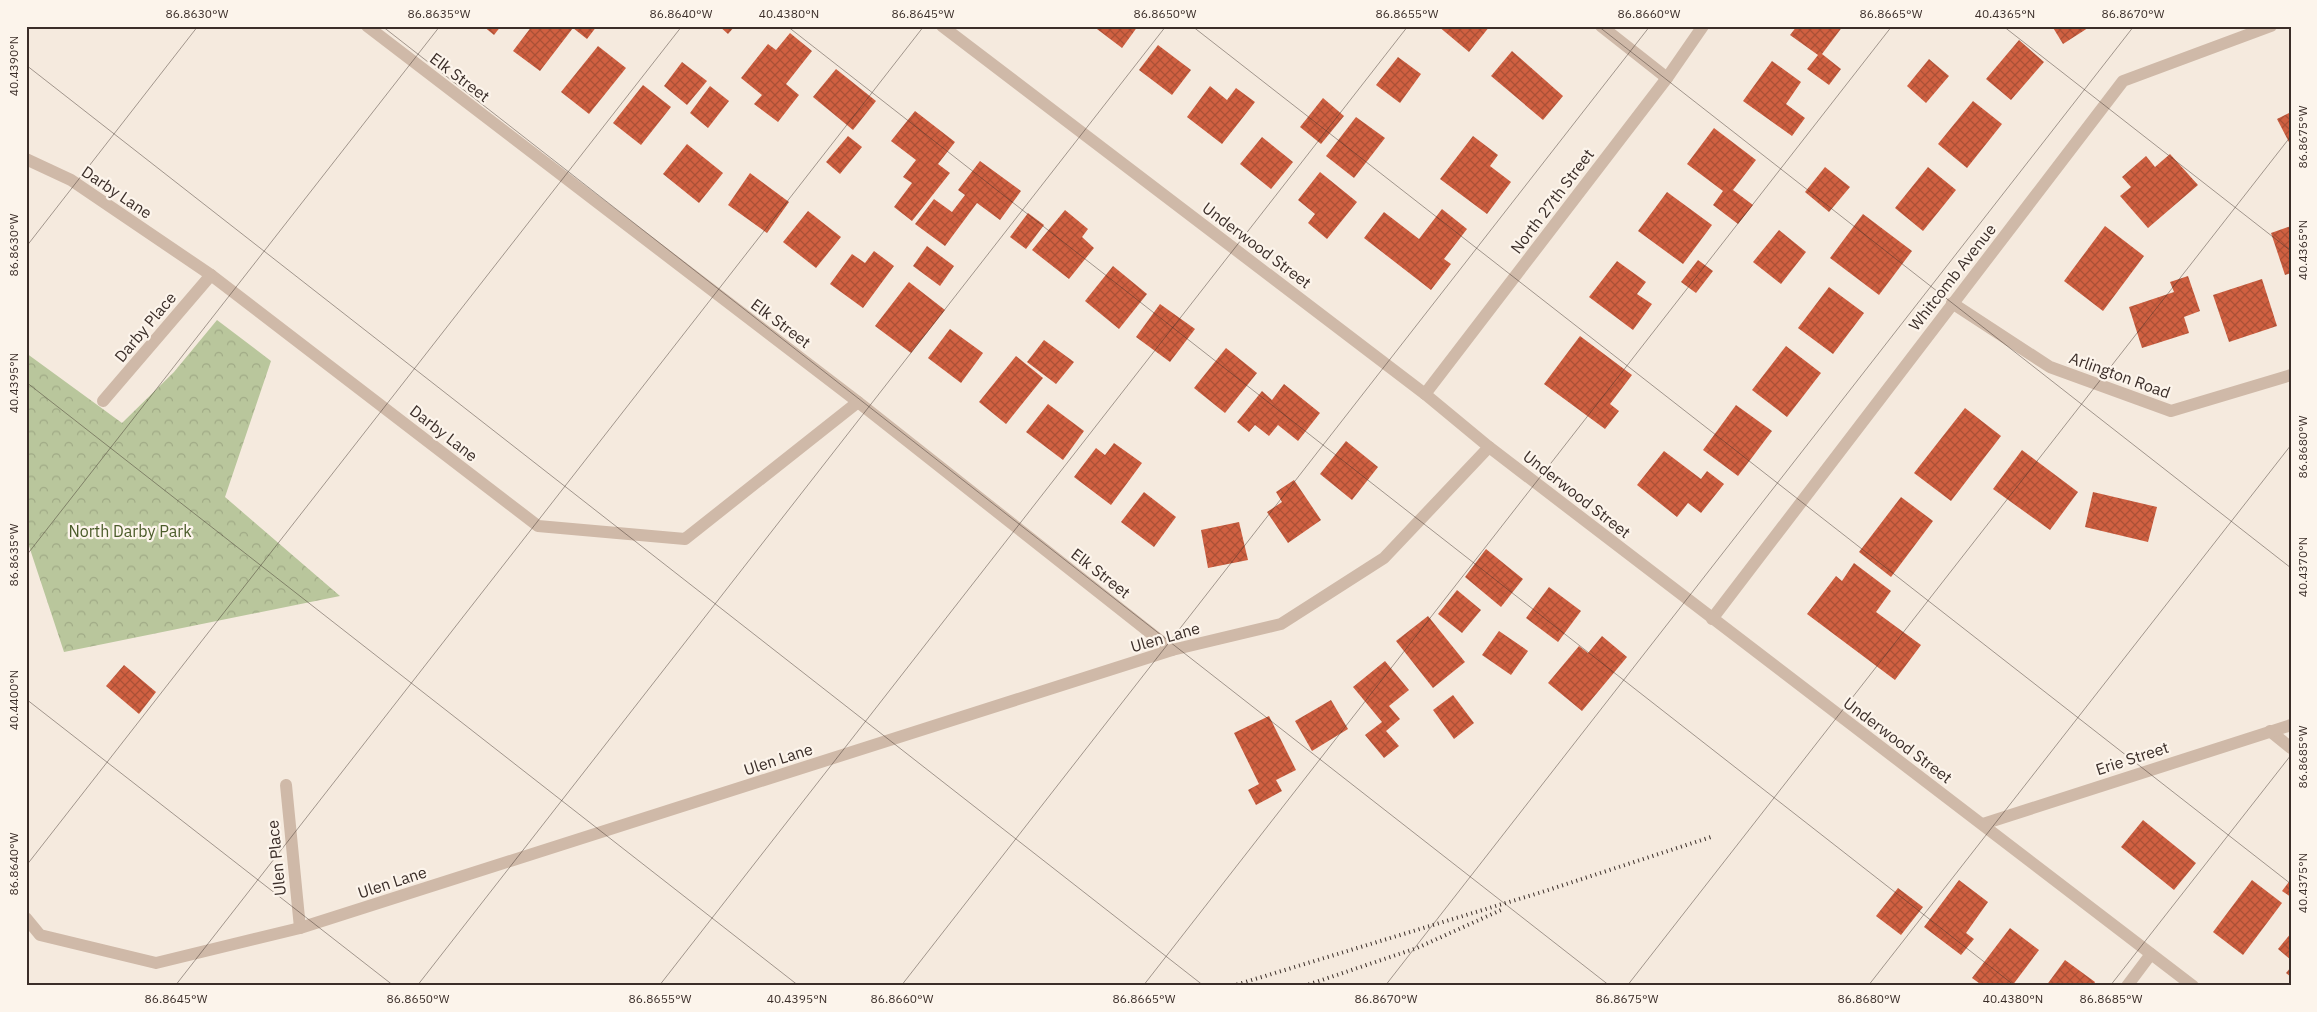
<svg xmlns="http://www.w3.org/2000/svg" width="2317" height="1012" viewBox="0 0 2317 1012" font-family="'IBM Plex Sans',sans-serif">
  <defs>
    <pattern id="park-crowns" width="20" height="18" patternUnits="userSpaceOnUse" patternTransform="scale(1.25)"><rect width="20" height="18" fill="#b9c69c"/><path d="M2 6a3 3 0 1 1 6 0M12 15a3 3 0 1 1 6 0" fill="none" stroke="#a0aa86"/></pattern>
    <pattern id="building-cross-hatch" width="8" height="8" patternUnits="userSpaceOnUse" patternTransform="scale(1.25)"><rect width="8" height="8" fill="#d06041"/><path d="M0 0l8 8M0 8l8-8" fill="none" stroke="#aa5036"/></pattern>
  </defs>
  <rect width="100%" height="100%" fill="#f5eade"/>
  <polygon fill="url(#park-crowns)" points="217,320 271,361 225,497 340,596 64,652 26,537 26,353 122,423 174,372"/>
  <g fill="url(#building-cross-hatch)">
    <polygon points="483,26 501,26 494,35"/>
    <polygon points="532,26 597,26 587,39 573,28 540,71 513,51"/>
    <polygon points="719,26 735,26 728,34"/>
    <polygon points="1093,26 1138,26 1122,48"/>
    <polygon points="1438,26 1490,26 1469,52"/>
    <polygon points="1797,26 1843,26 1822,54 1841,69 1829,85 1807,69 1818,55 1790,35"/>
    <polygon points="2052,26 2091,26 2063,44"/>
    <polygon points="790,33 812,51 786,84 799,95 778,122 754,104 762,95 741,78 768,44 776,50"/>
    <polygon points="2019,40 2044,62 2011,100 1986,79"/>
    <polygon points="1158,45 1191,70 1172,95 1139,70"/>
    <polygon points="598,46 626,68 589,114 561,92"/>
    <polygon points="1512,51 1563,96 1543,120 1491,76"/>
    <polygon points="1398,57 1421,74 1400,103 1376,85"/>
    <polygon points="1929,59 1949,76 1926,103 1907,86"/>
    <polygon points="1772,61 1801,82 1786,104 1805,118 1792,136 1743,101"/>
    <polygon points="682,62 707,81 687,105 664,86"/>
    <polygon points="836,69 876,101 853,130 813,97"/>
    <polygon points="643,85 671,107 641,145 613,123"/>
    <polygon points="710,86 729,101 708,128 690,113"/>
    <polygon points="1210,86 1227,100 1236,88 1255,102 1222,144 1187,117"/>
    <polygon points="1323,98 1344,116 1321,144 1300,127"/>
    <polygon points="1973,101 2002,124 1967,168 1938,144"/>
    <polygon points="915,111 955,142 938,164 950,173 912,221 894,207 912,183 903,177 916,160 891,141"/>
    <polygon points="2291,112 2291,146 2277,119"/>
    <polygon points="1356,117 1385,138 1354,178 1326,156"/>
    <polygon points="1714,128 1756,160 1733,190 1753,205 1738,224 1713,205 1723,191 1687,164"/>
    <polygon points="848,136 862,147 840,174 826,162"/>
    <polygon points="1473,136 1498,155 1490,166 1511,182 1487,214 1440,179"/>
    <polygon points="1262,137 1293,162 1271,189 1240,164"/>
    <polygon points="687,144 723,173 699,203 663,174"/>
    <polygon points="2170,154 2198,185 2148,228 2120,196 2131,187 2122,177 2146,156 2155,167"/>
    <polygon points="980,161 1021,191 1000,220 977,203 945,246 915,224 934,199 952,212 965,195 958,190"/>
    <polygon points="1825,167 1850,187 1829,212 1805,192"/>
    <polygon points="1928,167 1956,190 1923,231 1895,208"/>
    <polygon points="1320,172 1357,202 1327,239 1308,223 1315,214 1298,200"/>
    <polygon points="750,173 789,202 767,233 728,205"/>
    <polygon points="1667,192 1712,225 1683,264 1638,231"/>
    <polygon points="1442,209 1467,229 1444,259 1451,264 1431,290 1364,238 1384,212 1419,239"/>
    <polygon points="1065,210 1088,229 1082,237 1094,248 1069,279 1032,250"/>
    <polygon points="808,211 841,237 816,268 783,242"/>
    <polygon points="1028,213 1044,225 1026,249 1010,237"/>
    <polygon points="1863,214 1912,251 1879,295 1830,258"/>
    <polygon points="2105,226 2144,256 2103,311 2064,281"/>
    <polygon points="2291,226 2291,273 2285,275 2271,233"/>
    <polygon points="1779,230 1806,252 1781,284 1753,262"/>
    <polygon points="927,246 954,266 940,286 913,266"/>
    <polygon points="874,251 894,266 863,308 830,284 852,254 865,263"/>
    <polygon points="1698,260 1713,271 1696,293 1681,282"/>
    <polygon points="1617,261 1646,282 1637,294 1652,304 1633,330 1589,297"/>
    <polygon points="1113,266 1147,294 1119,329 1085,301"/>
    <polygon points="2188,276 2200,311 2184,317 2189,333 2142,348 2129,307 2174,292 2170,282"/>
    <polygon points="2262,279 2277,326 2229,342 2213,295"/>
    <polygon points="909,282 945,310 911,353 875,326"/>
    <polygon points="1829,287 1864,313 1833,354 1798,328"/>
    <polygon points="1160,304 1195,329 1170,362 1136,337"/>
    <polygon points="950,329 983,353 961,383 928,358"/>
    <polygon points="1580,336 1632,375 1610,404 1619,411 1605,429 1544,384"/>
    <polygon points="1044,340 1074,362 1056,384 1027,362"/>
    <polygon points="1786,346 1821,373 1787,417 1752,390"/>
    <polygon points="1226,348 1257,373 1225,413 1194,388"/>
    <polygon points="1016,356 1043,378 1006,424 979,402"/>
    <polygon points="1284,384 1320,413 1298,441 1278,425 1269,436 1255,425 1249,432 1237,422 1262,391 1272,400"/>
    <polygon points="1048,404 1084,431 1063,460 1026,432"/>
    <polygon points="1736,405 1772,431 1738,476 1703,450"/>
    <polygon points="1965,408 2001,436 1951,501 1914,473"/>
    <polygon points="1346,441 1378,467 1352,500 1320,474"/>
    <polygon points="1114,443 1142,463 1111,505 1074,477 1096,448 1105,455"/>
    <polygon points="2022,450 2078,492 2050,530 1993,489"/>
    <polygon points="1664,451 1701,479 1707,471 1724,484 1701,513 1688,503 1677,517 1637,485"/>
    <polygon points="1294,480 1321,520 1288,543 1267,512 1282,502 1276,492"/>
    <polygon points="1144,492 1176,517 1154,547 1121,522"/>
    <polygon points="2093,492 2157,507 2148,542 2085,527"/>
    <polygon points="1901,497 1933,521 1891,577 1859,552"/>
    <polygon points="1239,522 1248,560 1208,568 1201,530"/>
    <polygon points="1486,549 1523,579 1501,607 1465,577"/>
    <polygon points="1854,563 1891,591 1876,612 1921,645 1895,680 1807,614 1836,576 1842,581"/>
    <polygon points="1549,587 1581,611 1558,642 1526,618"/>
    <polygon points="1457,590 1481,610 1462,633 1438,614"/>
    <polygon points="1428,616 1465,662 1433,688 1396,641"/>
    <polygon points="1499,631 1528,651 1511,675 1482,655"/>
    <polygon points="1602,636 1627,657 1582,711 1548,683 1579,646 1588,653"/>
    <polygon points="1385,661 1409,690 1389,706 1400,719 1386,731 1399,746 1384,758 1365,735 1382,722 1353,687"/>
    <polygon points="124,665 156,692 139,714 106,686"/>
    <polygon points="1453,695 1474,723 1454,739 1433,710"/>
    <polygon points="1331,700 1348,729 1312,751 1295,721"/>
    <polygon points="1269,716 1296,770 1276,780 1282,791 1256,805 1248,790 1259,784 1234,733"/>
    <polygon points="2143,820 2196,863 2174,890 2121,847"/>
    <polygon points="2291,879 2291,897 2282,891"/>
    <polygon points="1959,880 1988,902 1966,933 1974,939 1961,955 1924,927"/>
    <polygon points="2252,880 2282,903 2243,955 2213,932"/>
    <polygon points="1898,888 1923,907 1901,935 1876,916"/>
    <polygon points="2010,928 2039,950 2012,986 1983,986 1972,978"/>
    <polygon points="2291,933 2291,960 2278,949"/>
    <polygon points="2065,960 2095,982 2093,986 2046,986"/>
    <polygon points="2291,967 2291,977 2286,973"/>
  </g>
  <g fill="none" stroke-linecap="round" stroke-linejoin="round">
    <polyline stroke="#cfb9a8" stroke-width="12" points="2270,731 2291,748"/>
    <g stroke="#cfb9a8" stroke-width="12">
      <polyline points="367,26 858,402 1172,650"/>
      <polyline points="1601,26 1667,78"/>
      <polyline points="26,159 71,180 211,275 538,526 685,539 858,402"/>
      <polyline points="1952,303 2050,367 2171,411 2291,375"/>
      <polyline points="1425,394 1667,78 1703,26"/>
      <polyline points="103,401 211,275"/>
      <polyline points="1712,619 2123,81 2271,26"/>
      <polyline points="286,785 300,928"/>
      <polyline points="1983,824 2291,725"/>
      <polyline points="26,918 40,935 156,963 300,928 1172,650 1281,624 1384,558 1489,447"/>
      <polyline points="2127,986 2151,954"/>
    </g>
    <polyline stroke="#cfb9a8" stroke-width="12" points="942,26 1425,394 1489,447 2193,986"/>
    <g stroke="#3b2e29" stroke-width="4" stroke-dasharray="1 4" stroke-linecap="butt">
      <polyline points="1232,986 1542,892 1714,836"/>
      <polyline points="1304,986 1417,948 1501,910"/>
    </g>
  </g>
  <path fill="none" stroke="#3b2e29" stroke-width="1" stroke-opacity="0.45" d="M 382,26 L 1610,986M 787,26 L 2015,986M 1192,26 L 2291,884M 1598,26 L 2291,568M 2003,26 L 2291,251M 26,65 L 1204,986M 26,247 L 198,26M 26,382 L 799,986M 26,556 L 440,26M 26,699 L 394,986M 26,866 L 682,26M 175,986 L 924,26M 417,986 L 1166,26M 659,986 L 1408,26M 901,986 L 1650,26M 1143,986 L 1892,26M 1385,986 L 2134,26M 1627,986 L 2291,136M 1868,986 L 2291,445M 2110,986 L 2291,755"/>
  <g text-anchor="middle" stroke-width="4.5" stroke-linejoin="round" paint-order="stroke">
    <g font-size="16" fill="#3b2e29" stroke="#fcf4eb">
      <text transform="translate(460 77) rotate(37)" y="6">Elk Street</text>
      <text transform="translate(117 192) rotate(34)" y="6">Darby Lane</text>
      <text transform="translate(1552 201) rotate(-53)" y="6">North 27th Street</text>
      <text transform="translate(1257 245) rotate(37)" y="6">Underwood Street</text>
      <text transform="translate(1952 277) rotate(-52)" y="6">Whitcomb Avenue</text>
      <text transform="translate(781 323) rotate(37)" y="6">Elk Street</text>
      <text transform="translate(145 327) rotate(-50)" y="6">Darby Place</text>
      <text transform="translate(2120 375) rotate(20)" y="6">Arlington Road</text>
      <text transform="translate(444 433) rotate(38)" y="6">Darby Lane</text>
      <text transform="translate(1577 494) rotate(38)" y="6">Underwood Street</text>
      <text transform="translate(1101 573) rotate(38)" y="6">Elk Street</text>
      <text transform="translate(1165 637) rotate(-16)" y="6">Ulen Lane</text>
      <text transform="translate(1898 740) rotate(37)" y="6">Underwood Street</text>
      <text transform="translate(2132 758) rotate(-18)" y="6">Erie Street</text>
      <text transform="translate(778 759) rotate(-18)" y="6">Ulen Lane</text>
      <text transform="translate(276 858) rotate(-96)" y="6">Ulen Place</text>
      <text transform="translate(392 882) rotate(-18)" y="6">Ulen Lane</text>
    </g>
    <g font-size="16" fill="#4b5c2a" stroke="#fcf4eb">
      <text x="130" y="537">North Darby Park</text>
    </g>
  </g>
  <rect width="2317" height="1012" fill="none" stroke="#fcf4eb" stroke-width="55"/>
  <rect x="28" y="28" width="2262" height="956" fill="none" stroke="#3b2e29" stroke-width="2"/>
  <g font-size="12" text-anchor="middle" fill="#3b2e29">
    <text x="197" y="18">86.8630°W</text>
    <text x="439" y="18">86.8635°W</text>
    <text x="681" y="18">86.8640°W</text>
    <text x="789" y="18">40.4380°N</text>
    <text x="923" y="18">86.8645°W</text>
    <text x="1165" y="18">86.8650°W</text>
    <text x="1407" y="18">86.8655°W</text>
    <text x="1649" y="18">86.8660°W</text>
    <text x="1891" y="18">86.8665°W</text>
    <text x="2005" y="18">40.4365°N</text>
    <text x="2133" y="18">86.8670°W</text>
    <text transform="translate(14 66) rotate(-90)" y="4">40.4390°N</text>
    <text transform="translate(2303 137) rotate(-90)" y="4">86.8675°W</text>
    <text transform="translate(14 245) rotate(-90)" y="4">86.8630°W</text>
    <text transform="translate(2303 250) rotate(-90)" y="4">40.4365°N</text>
    <text transform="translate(14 383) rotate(-90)" y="4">40.4395°N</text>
    <text transform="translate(2303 447) rotate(-90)" y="4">86.8680°W</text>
    <text transform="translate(14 555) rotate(-90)" y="4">86.8635°W</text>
    <text transform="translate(2303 567) rotate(-90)" y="4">40.4370°N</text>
    <text transform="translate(14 700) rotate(-90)" y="4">40.4400°N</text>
    <text transform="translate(2303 757) rotate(-90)" y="4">86.8685°W</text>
    <text transform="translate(14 864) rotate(-90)" y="4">86.8640°W</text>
    <text transform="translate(2303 883) rotate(-90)" y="4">40.4375°N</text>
    <text x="176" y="1003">86.8645°W</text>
    <text x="418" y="1003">86.8650°W</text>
    <text x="660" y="1003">86.8655°W</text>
    <text x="797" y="1003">40.4395°N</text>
    <text x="902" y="1003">86.8660°W</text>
    <text x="1144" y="1003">86.8665°W</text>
    <text x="1386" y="1003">86.8670°W</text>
    <text x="1627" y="1003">86.8675°W</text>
    <text x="1869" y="1003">86.8680°W</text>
    <text x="2013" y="1003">40.4380°N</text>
    <text x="2111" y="1003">86.8685°W</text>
  </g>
</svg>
